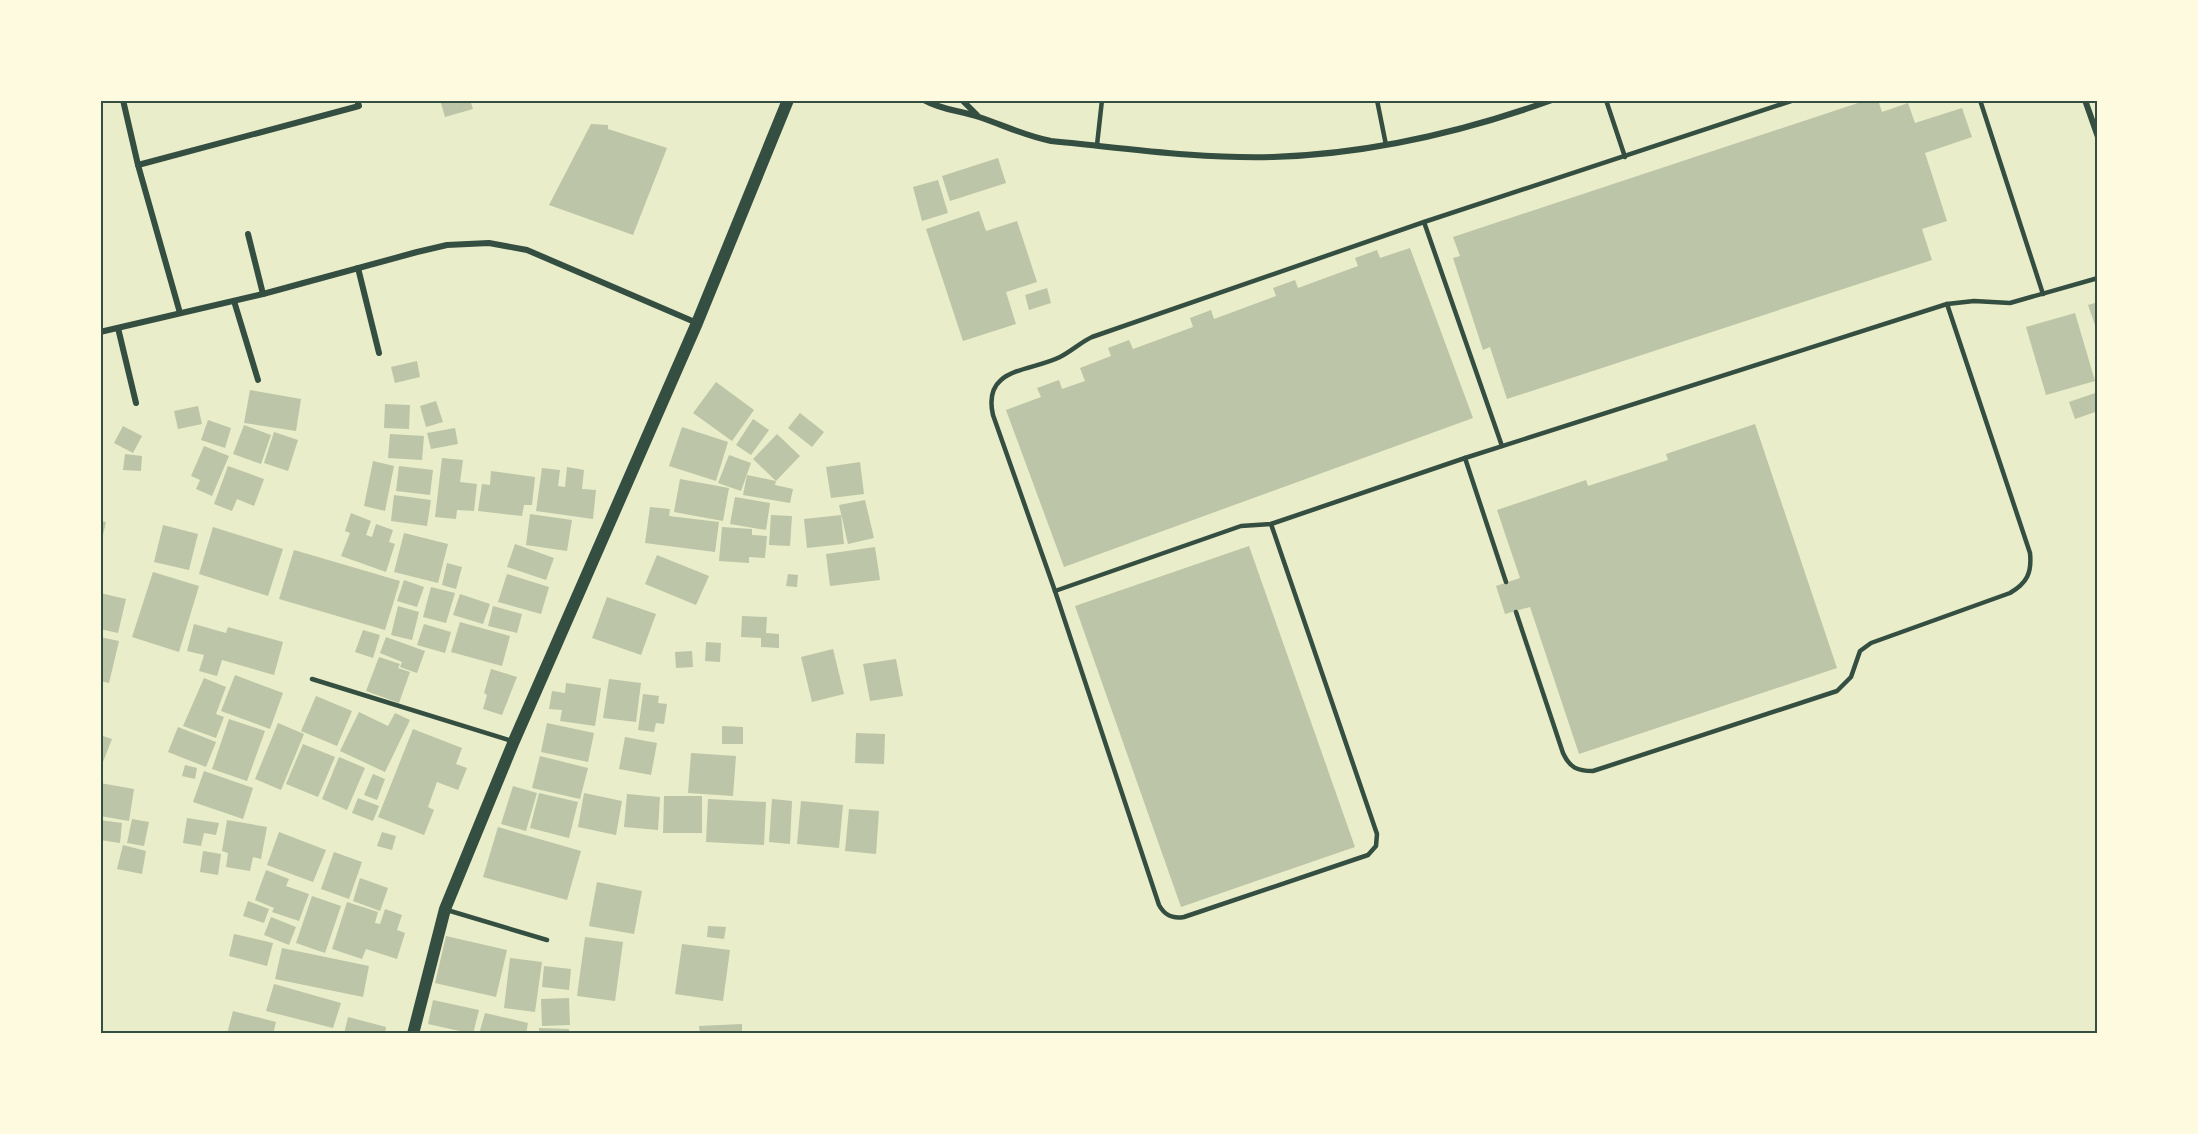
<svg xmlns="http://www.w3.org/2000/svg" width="2198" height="1134" viewBox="0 0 2198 1134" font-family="'DM Sans',sans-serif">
  <rect width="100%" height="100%" fill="#e9edc9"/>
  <g fill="#bcc5a7">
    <polygon points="440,100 470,100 473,109 445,117"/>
    <polygon points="1867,100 1878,100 1882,112 1908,103 1915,123 1962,108 1972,137 1925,153 1947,221 1922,229 1932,260 1507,399 1490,347 1483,350 1453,258 1460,256 1453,237"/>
    <polygon points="591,124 608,125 608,129 667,148 633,235 549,205"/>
    <polygon points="998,158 1006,183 950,201 942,176"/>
    <polygon points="938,180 948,213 922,221 913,187"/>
    <polygon points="979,211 986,231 1017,221 1037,282 1006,292 1016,324 963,341 926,229"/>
    <polygon points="1410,248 1473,418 1064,567 1006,410 1041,397 1037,388 1059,380 1062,389 1085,381 1080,368 1111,356 1108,348 1129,340 1133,349 1193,327 1190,318 1211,310 1214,319 1276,296 1273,288 1295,280 1298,288 1358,266 1355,258 1377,250 1380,258"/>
    <polygon points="1047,288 1051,303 1029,310 1025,295"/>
    <polygon points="2098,302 2098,331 2097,331 2088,305"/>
    <polygon points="2075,313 2095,381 2046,395 2026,327"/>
    <polygon points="417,361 420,377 395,383 391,367"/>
    <polygon points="716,382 754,410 732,441 693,413"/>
    <polygon points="250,390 301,399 296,431 244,423"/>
    <polygon points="2098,392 2098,411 2075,419 2069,402"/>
    <polygon points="436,401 443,422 426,427 420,406"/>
    <polygon points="385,404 410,405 409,429 384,428"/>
    <polygon points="198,406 202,424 178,429 174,411"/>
    <polygon points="800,413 824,432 812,447 788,428"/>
    <polygon points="753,419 769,430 751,455 736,445"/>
    <polygon points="208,420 231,428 225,448 201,440"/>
    <polygon points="1755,424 1837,668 1579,754 1530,607 1505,614 1496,586 1520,578 1497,510 1586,480 1588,486 1668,460 1666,454"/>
    <polygon points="244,425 271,435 261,464 233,454"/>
    <polygon points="123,426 142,436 133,453 114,443"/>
    <polygon points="682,427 728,442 716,481 669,466"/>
    <polygon points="455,428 458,444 431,449 427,433"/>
    <polygon points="274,432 298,440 288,471 264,463"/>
    <polygon points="390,434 424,436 422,460 388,458"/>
    <polygon points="777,434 800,456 776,481 753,459"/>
    <polygon points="204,446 229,456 212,496 196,489 200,480 191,476"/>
    <polygon points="125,454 142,456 141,471 123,470"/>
    <polygon points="729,455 751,463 741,491 718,483"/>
    <polygon points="442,458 463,460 460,482 477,484 474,511 457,510 456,519 435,517"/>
    <polygon points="373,461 394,466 385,511 364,506"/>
    <polygon points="860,462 864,494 831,498 826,467"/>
    <polygon points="228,466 264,479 254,506 237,499 232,511 214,504"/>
    <polygon points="399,466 433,470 430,495 396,491"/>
    <polygon points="567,467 584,470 582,489 596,490 593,519 536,511 542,468 560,470 558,486 565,487"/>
    <polygon points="491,471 535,477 532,505 524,505 522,516 478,511 482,484 490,485"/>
    <polygon points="747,475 776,481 775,485 793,489 790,503 743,495"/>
    <polygon points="680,479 729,488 723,521 674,512"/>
    <polygon points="394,495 431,500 427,526 391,521"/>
    <polygon points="735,497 770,503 766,530 730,524"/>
    <polygon points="865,500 874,538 848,544 839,505"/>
    <polygon points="650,507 670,509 669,516 719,522 715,552 645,543"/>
    <polygon points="351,513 371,521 366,535 372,537 376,524 393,530 389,542 395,544 386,572 341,556 350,533 345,531"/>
    <polygon points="530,514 572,520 567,551 526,545"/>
    <polygon points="771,515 792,516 790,546 769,545"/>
    <polygon points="841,515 844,544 807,548 804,519"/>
    <polygon points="100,521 106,522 101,543 100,543"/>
    <polygon points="163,525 198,534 189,570 154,562"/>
    <polygon points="213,527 283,549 268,596 199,574"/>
    <polygon points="722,527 752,529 752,535 767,536 765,558 749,557 749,563 719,561"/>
    <polygon points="404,533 448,544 438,583 394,572"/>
    <polygon points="515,544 554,558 546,580 507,567"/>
    <polygon points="1249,546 1355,847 1181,907 1075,606"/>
    <polygon points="875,547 880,580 830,586 826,554"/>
    <polygon points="294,550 400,581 385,630 279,599"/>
    <polygon points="657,555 709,576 696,605 645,584"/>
    <polygon points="447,563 462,567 456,589 442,585"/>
    <polygon points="153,572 199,586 179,652 132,637"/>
    <polygon points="507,574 549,587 541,614 498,602"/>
    <polygon points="788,574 798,575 797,587 786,586"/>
    <polygon points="404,580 424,587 417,607 397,601"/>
    <polygon points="431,587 455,593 446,623 423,617"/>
    <polygon points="100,593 126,599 118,633 100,629"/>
    <polygon points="460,594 490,604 483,624 453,615"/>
    <polygon points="607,597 656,614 641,655 592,638"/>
    <polygon points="398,606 419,612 412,640 391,635"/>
    <polygon points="493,606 522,614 517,633 488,626"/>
    <polygon points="742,616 767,617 766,633 779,634 779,648 761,647 761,638 741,637"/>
    <polygon points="460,622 510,636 502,666 451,652"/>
    <polygon points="194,624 226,633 228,627 283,642 274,675 222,660 217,676 199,671 204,655 187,651"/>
    <polygon points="424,624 451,632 445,653 417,645"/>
    <polygon points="363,630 380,635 373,658 355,652"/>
    <polygon points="100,637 119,641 109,683 100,681"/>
    <polygon points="386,637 425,651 417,673 400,667 402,662 380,653"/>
    <polygon points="706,642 721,643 720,662 705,661"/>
    <polygon points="833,649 844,694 812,702 801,657"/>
    <polygon points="692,651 693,667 676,668 675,652"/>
    <polygon points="379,657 400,664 398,668 410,672 399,703 366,691"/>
    <polygon points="896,659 903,696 870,701 863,664"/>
    <polygon points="491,669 517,677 502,715 483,709 487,695 484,693"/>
    <polygon points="235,675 283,693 270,729 221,711"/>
    <polygon points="204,678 226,687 216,714 224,717 216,738 183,726"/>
    <polygon points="609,679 641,683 636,722 603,718"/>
    <polygon points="566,683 601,688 595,726 560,721 562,710 549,709 552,691 565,693"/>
    <polygon points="643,694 659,696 658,703 667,704 664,724 656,723 654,732 638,730"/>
    <polygon points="316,696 352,711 337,746 301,731"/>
    <polygon points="359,712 388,726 395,713 410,720 385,772 340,751"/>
    <polygon points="229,719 265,731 247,781 212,769"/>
    <polygon points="278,723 304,734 281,790 255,779"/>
    <polygon points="547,723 594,733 588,762 541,752"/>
    <polygon points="722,726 743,727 743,744 722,744"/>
    <polygon points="178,727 216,742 206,767 168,752"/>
    <polygon points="413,729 462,748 456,764 467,768 458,790 437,782 428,807 434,810 424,835 378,817"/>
    <polygon points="856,733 885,734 884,764 855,763"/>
    <polygon points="100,735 112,739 101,767 100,767"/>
    <polygon points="625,737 657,743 651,775 619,769"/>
    <polygon points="303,744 335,757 318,797 286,784"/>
    <polygon points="691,753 736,756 733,796 688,793"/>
    <polygon points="540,756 588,768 580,799 532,788"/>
    <polygon points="339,757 365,768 347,810 322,799"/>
    <polygon points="185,765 197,768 195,779 182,776"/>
    <polygon points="204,771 253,788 243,819 193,802"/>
    <polygon points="373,774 385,779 377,800 364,795"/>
    <polygon points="100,783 134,789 129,821 100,816"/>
    <polygon points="513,786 537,793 526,831 501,824"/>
    <polygon points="539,793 578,802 569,838 530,828"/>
    <polygon points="584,793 622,801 616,835 578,827"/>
    <polygon points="627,794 660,797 658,830 624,827"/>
    <polygon points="664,796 702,796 702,833 663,833"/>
    <polygon points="358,798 379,806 373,821 352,813"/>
    <polygon points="708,799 766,802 764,845 706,842"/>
    <polygon points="772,799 792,801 790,844 769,842"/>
    <polygon points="801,801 843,805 839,848 797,844"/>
    <polygon points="849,809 879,811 876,854 845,851"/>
    <polygon points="187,818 219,823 216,835 204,833 201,846 183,843"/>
    <polygon points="132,819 149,822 144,846 127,843"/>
    <polygon points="100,820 122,823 120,843 100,840"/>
    <polygon points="227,820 267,827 261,859 253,857 250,871 226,867 228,853 222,851"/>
    <polygon points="498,827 581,851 567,900 483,877"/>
    <polygon points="279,832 326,850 313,882 267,865"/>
    <polygon points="382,832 396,836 392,850 377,846"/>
    <polygon points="123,845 146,851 142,874 117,869"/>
    <polygon points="203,851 221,854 218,875 200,872"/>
    <polygon points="334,852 362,862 349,899 321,889"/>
    <polygon points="266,870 289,879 286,886 309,894 299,921 272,912 274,908 255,900"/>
    <polygon points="360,878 388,888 380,911 353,901"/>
    <polygon points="597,882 642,891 634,934 589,926"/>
    <polygon points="312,896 341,906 325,953 296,943"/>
    <polygon points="248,901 269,909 264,923 243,916"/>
    <polygon points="347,902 378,912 375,923 380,924 385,909 402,915 397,930 405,933 397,959 366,949 362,959 332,949"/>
    <polygon points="271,917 296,927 289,945 264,935"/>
    <polygon points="708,926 726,927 724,939 707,937"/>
    <polygon points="234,934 273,943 267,966 229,956"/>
    <polygon points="446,936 507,950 496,997 435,983"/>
    <polygon points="585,937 623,942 615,1001 577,996"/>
    <polygon points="682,944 730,950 723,1001 675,994"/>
    <polygon points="282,948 369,966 363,997 275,979"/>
    <polygon points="510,958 542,962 535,1012 504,1008"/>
    <polygon points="544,966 571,969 569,990 542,987"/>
    <polygon points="274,984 341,1003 333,1028 266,1011"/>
    <polygon points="569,998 570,1025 542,1026 541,999"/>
    <polygon points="433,1000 479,1010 473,1034 428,1024"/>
    <polygon points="233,1011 276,1022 273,1034 227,1034"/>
    <polygon points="485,1013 528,1023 526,1034 479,1034"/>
    <polygon points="348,1017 386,1027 385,1034 344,1034"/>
    <polygon points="742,1024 742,1034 700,1034 699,1026"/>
    <polygon points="539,1028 569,1029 569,1034 539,1034"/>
  </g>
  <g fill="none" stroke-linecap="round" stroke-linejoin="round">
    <g stroke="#344e41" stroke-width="4.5">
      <polyline points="1377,100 1386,145"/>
      <polyline points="1606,100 1625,157"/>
      <polyline points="1980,100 2043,294"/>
      <polyline points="1097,145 1102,100"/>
      <polyline points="1424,222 1502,446"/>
      <polyline points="1465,458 1506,582"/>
      <path d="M 1271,524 L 1377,834 L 1376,846 L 1368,855 L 1184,917 C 1173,919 1165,916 1159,905 L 1055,591 L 993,415 C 982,367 1030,372 1060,357 C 1072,351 1081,342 1092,337 L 1424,222 L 1794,100"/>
      <polyline points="1055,591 1241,526 1271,524 1465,458 1947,304 1974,301 2010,303 2098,278"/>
      <path d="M 1516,612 L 1563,753 C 1570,768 1577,771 1593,771 L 1837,691 L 1851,677 L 1860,651 L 1871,643 L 2010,593 C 2027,583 2032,573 2030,553 L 1947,304"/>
      <polyline points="312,679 512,741"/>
      <polyline points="447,910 547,940"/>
    </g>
    <g stroke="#344e41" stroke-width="6">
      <polyline points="123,100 138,165 180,313"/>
      <path d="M 924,100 C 944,111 959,110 979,117 C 1003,125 1025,136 1051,141 C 1124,148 1199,159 1273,157 C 1368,154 1463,132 1552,100"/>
      <polyline points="962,100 977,115"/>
      <polyline points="2085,100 2098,137"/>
      <polyline points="138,165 359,106 357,100"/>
      <polyline points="248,234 263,294"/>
      <polyline points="358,268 379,353"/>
      <polyline points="234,301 258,380"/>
      <polyline points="118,328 136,403"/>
      <polyline points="100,332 263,294 417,252 447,245 489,243 527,250 697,323"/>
    </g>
    <polyline stroke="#344e41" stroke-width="12" points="413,1034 445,909 514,741 697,323 788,100"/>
  </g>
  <rect width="2198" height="1134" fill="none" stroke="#fefae0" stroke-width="204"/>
  <rect x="102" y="102" width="1994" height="930" fill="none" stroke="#344e41" stroke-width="2"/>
</svg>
